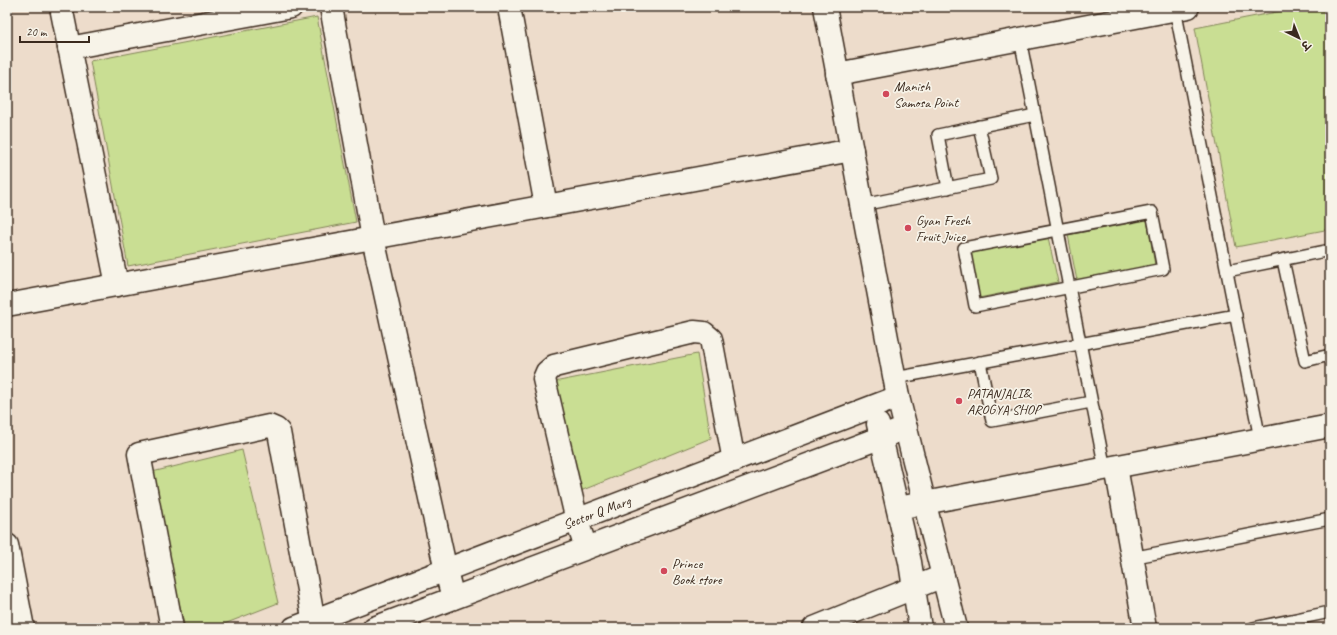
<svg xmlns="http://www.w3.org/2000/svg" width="1337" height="635" viewBox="0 0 1337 635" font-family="Caveat,'Playpen Sans Deva',sans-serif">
  <rect width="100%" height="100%" fill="#eddccb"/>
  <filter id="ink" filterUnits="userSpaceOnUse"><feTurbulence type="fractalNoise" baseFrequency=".025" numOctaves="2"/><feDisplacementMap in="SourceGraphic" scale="8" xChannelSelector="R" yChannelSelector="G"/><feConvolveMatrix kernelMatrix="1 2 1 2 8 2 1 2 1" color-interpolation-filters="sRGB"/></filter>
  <g filter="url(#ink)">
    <g fill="#c9de93" stroke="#828458">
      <polygon points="1302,7 1330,7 1330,229 1236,247 1195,28"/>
      <polygon points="317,17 356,222 128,266 90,61"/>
      <polygon points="1147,220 1155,265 1077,281 1068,235"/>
      <polygon points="1048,237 1058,282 979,298 970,253"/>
      <polygon points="697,354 711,438 578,492 554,382"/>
      <polygon points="242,450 278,603 214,628 185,628 148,473"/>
    </g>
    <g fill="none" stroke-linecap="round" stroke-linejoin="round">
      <g stroke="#3b2a1e" stroke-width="14">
        <g id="service">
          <polyline points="1175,9 1260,439"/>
          <polyline points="1020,39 1105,469"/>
          <polyline points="948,188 938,135 1035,115"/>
          <polyline points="862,205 991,179 979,126"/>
          <polygon points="1152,212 1163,269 975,306 964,248"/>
          <polyline points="1283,260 1305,361 1330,355"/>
          <polyline points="1227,271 1330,250"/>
          <polyline points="980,362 992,421 1091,402"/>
          <polyline points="895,378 1236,315"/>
          <polyline points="1131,558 1330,519"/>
          <polyline points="1253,628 1330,612"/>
        </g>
      </g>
      <g stroke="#3b2a1e" stroke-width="25">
        <g id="minor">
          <polyline points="61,7 117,285"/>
          <polyline points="331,7 373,238 446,571 453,598"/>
          <polyline points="509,7 546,206"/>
          <polyline points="69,48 291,7"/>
          <polyline points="837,74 1188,7"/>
          <polyline points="7,305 852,150"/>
          <polyline points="1116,467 1145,628"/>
          <polyline points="898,508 1330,426"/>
          <polyline points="7,545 23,628"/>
          <polyline points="586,548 577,521 544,379 547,372 554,366 694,332 704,333 711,339 734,461"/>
          <polyline points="172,628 139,454 269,426 276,429 279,432 315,628"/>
          <polyline points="814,628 943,576"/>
        </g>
      </g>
      <g stroke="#3b2a1e" stroke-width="25">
        <g id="tertiary">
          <polyline points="825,7 898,397 956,628"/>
          <polyline points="878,424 910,562 920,628"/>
          <path id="s1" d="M 294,628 L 898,397"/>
          <polyline points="374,628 906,428"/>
        </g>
      </g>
      <use href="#service" stroke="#f7f3e8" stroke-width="11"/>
      <use href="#minor" stroke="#f7f3e8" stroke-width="22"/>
      <use href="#tertiary" stroke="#f7f3e8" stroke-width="22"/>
    </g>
  </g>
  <g fill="#d1495b" stroke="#f7f3e8" stroke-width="1.5">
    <circle cx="886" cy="94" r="4"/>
    <circle cx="908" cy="228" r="4"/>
    <circle cx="959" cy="401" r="4"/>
    <circle cx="664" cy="571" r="4"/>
  </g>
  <g text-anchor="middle" stroke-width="3.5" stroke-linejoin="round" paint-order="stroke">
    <g font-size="14" fill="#3b2a1e" stroke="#f7f3e8" text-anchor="start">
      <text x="894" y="91">Manish<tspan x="894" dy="16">Samosa Point</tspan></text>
      <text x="916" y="225">Gyan Fresh<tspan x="916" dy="16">Fruit Juice</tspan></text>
      <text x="967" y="398">PATANJALI&amp;<tspan x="967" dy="16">AROGYA SHOP</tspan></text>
      <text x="672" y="568">Prince<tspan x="672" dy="16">Book store</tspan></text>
    </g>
    <g font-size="14" fill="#3b2a1e" stroke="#f7f3e8">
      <text dy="5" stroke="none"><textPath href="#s1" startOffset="324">Sector Q Marg</textPath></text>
    </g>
  </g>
  <rect width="1337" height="635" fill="none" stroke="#f7f3e8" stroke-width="24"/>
  <rect x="12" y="12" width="1313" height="611" fill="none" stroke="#3b2a1e" stroke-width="1.5" filter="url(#ink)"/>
  <g transform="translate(1299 38) rotate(137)" stroke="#f7f3e8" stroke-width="3" paint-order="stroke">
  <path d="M0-3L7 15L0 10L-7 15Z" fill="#3b2a1e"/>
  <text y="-6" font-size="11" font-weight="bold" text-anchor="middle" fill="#3b2a1e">उ</text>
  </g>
  <path d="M20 36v6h69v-6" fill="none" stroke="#3b2a1e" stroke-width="2"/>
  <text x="26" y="36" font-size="12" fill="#3b2a1e" stroke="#f7f3e8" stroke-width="3" paint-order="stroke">20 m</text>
</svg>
